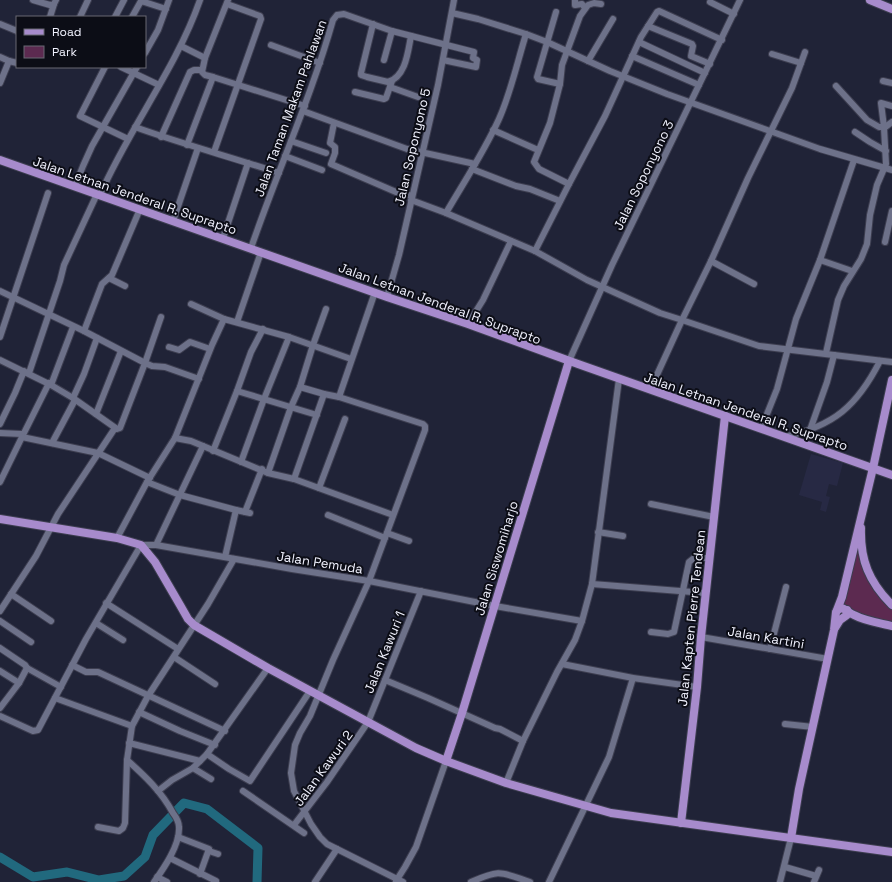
<svg xmlns="http://www.w3.org/2000/svg" width="892" height="882" viewBox="0 0 892 882" font-family="'Space Grotesk',sans-serif">
  <rect width="100%" height="100%" fill="#202337"/>
  <polygon fill="#272944" points="811,454 843,463 837,486 829,484 826,496 830,497 826,512 820,510 822,502 799,495"/>
  <polygon fill="#5c2a50" points="860,518 867,571 892,605 892,626 859,617 843,605"/>
  <g fill="none" stroke-linecap="round" stroke-linejoin="round">
    <polyline stroke="#21697e" stroke-width="9" points="0,857 33,877 67,872 99,880 124,876 145,857 153,835 184,803 207,809 258,848 257,882"/>
    <g stroke="#3d3e50" stroke-width="8">
      <g id="minor">
        <polyline points="33,0 50,5 54,4 56,0"/>
        <polyline points="228,0 205,58 202,72 205,75 213,77 305,106"/>
        <polyline points="575,0 575,5 582,4 585,8"/>
        <polyline points="710,2 734,14"/>
        <polyline points="556,12 537,77 538,79 560,84"/>
        <polyline points="452,13 478,19 526,34 547,42 610,71 667,94 820,149 892,170"/>
        <polyline points="50,17 54,4"/>
        <polyline points="80,17 88,0"/>
        <polyline points="115,17 124,0"/>
        <polyline points="132,17 141,1 166,9"/>
        <polyline points="0,24 17,31"/>
        <path d="M 373,24 L 361,73 L 361,75 L 367,77 L 388,82 C 406,77 408,51 411,36"/>
        <polyline points="648,26 692,44 693,46 691,56 710,64"/>
        <polyline points="639,42 705,73"/>
        <polyline points="271,45 320,63"/>
        <polyline points="181,46 205,58"/>
        <polyline points="145,53 158,30 169,0"/>
        <polyline points="772,54 801,63"/>
        <polyline points="632,56 699,85"/>
        <polyline points="0,57 9,61"/>
        <polyline points="384,60 392,31"/>
        <polyline points="588,61 613,19"/>
        <polyline points="105,67 80,116 128,139"/>
        <polyline points="121,67 159,85"/>
        <polyline points="883,81 892,83"/>
        <polyline points="0,83 9,61 17,63"/>
        <polyline points="836,86 867,120 879,127 884,127 884,128"/>
        <polyline points="390,87 418,97"/>
        <polyline points="355,92 384,99 386,98 392,81"/>
        <polyline points="303,111 407,149 475,164"/>
        <polyline points="334,123 330,143 335,147 335,153 331,164 396,192 412,196"/>
        <path d="M 135,127 C 182,144 231,157 279,173"/>
        <polyline points="884,127 881,103 892,106"/>
        <polyline points="493,130 538,150"/>
        <polyline points="855,132 870,142 886,151"/>
        <polyline points="161,137 190,72 194,70 201,70"/>
        <polyline points="291,141 326,153"/>
        <polyline points="187,145 213,77"/>
        <polyline points="214,152 261,19 260,16 227,4"/>
        <polyline points="285,156 322,170"/>
        <polyline points="472,169 516,186 530,189 560,201"/>
        <polyline points="569,184 539,169 534,162 550,123 560,84 562,65 580,16 588,5 594,3 601,4"/>
        <polyline points="75,186 83,166 92,146 137,67"/>
        <path d="M 100,195 C 129,128 176,69 200,0"/>
        <polyline points="411,200 446,213 535,251 587,280 660,313 682,320 759,346 892,362"/>
        <path d="M 446,213 C 464,182 484,152 499,119 C 511,92 517,63 526,34"/>
        <polyline points="173,221 198,148"/>
        <polyline points="223,238 248,163"/>
        <polyline points="885,242 892,211"/>
        <path d="M 251,248 C 277,172 311,98 333,20 L 337,15 L 344,14 L 392,31 L 474,52 L 473,58 L 477,60 L 476,67 L 443,60"/>
        <polyline points="535,251 569,184 605,116 641,37 657,12 659,11 722,40"/>
        <polyline points="820,260 852,271"/>
        <polyline points="711,261 754,284"/>
        <polyline points="109,278 125,286"/>
        <polyline points="0,291 84,331 145,363 120,428 117,429 73,398 51,385 0,360"/>
        <polyline points="375,292 339,397 423,424 425,426 425,430 369,581 333,660 310,716 300,733 295,745 291,773 294,791 311,824 320,837 327,844 403,882"/>
        <polyline points="387,297 399,255 438,85 454,0"/>
        <polyline points="191,304 224,319"/>
        <polyline points="161,317 145,363 152,366 165,367 199,379"/>
        <polyline points="237,322 261,252"/>
        <polyline points="468,324 483,300 511,241"/>
        <polyline points="84,331 102,284 112,275 140,209"/>
        <polyline points="0,337 48,193"/>
        <polyline points="169,347 179,350 190,342 210,349"/>
        <polyline points="826,353 838,300 844,286 861,259 867,244 870,215 877,185 886,164 884,128 892,122"/>
        <polyline points="569,361 612,265 740,0"/>
        <polyline points="29,373 60,281 64,265 97,194"/>
        <polyline points="49,383 22,437 98,453 150,478"/>
        <polyline points="51,385 73,327"/>
        <polyline points="650,390 682,320 711,261 748,178 792,88 805,52"/>
        <polyline points="237,391 251,352 263,329"/>
        <polyline points="324,394 339,397"/>
        <polyline points="73,398 84,374 97,338"/>
        <polyline points="96,414 121,351"/>
        <polyline points="0,424 15,393 24,371"/>
        <polyline points="761,429 777,389 796,319 820,260 854,160"/>
        <polyline points="810,430 827,382 834,355"/>
        <polyline points="0,433 22,434"/>
        <path d="M 784,437 C 834,426 857,406 880,361"/>
        <polyline points="175,438 191,441 268,473 294,479 393,515"/>
        <polyline points="52,443 75,400"/>
        <polyline points="213,451 237,391 317,415"/>
        <polyline points="241,462 264,399 289,337"/>
        <polyline points="268,473 291,407 300,387 313,345 326,309"/>
        <polyline points="294,479 324,394 300,387"/>
        <polyline points="0,482 22,437"/>
        <polyline points="147,482 180,495 236,510"/>
        <polyline points="319,488 345,419"/>
        <polyline points="651,504 714,517"/>
        <polyline points="245,512 262,469"/>
        <polyline points="328,515 385,538"/>
        <polyline points="598,532 623,536"/>
        <polyline points="387,533 409,541"/>
        <polyline points="117,538 147,482 175,438 212,345 224,319 289,337 351,359"/>
        <polyline points="156,545 203,446"/>
        <polyline points="225,557 236,510 250,513"/>
        <polyline points="592,584 705,593"/>
        <polyline points="11,594 51,621"/>
        <polyline points="106,603 178,649"/>
        <polyline points="0,611 36,556 58,514 115,428"/>
        <polyline points="0,621 31,642"/>
        <polyline points="96,623 123,640"/>
        <polyline points="651,632 668,634 674,632 689,562 694,558 709,558"/>
        <polyline points="701,637 828,659"/>
        <polyline points="0,648 25,665 27,668 61,687"/>
        <polyline points="770,649 786,587"/>
        <polyline points="174,657 215,684"/>
        <polyline points="562,664 633,678 697,687"/>
        <polyline points="72,665 86,672 98,672 225,731"/>
        <polyline points="0,671 19,683"/>
        <polyline points="385,680 428,698 495,728 500,729 523,741"/>
        <polyline points="55,698 132,726"/>
        <polyline points="0,708 19,683 27,668"/>
        <polyline points="139,712 180,731 215,745"/>
        <polyline points="0,716 33,731 38,730 86,639 141,545 156,545 292,569 369,581 495,606 582,621"/>
        <polyline points="785,724 813,727"/>
        <polyline points="129,743 200,761"/>
        <polyline points="207,754 229,769 250,781 310,691"/>
        <path d="M 127,760 C 145,776 161,791 173,813 C 176,817 179,822 179,827 C 180,845 164,868 154,882"/>
        <polyline points="193,768 211,779"/>
        <polyline points="506,783 523,741 557,672 575,640 582,621 592,584 619,379"/>
        <polyline points="158,791 172,780 193,768 207,754 268,668"/>
        <polyline points="243,791 304,833"/>
        <polyline points="294,825 327,782 368,722 421,591"/>
        <polyline points="98,827 119,831 123,828 125,823 127,760 132,726 148,696 208,604 234,559"/>
        <polyline points="178,837 209,849 200,874"/>
        <polyline points="209,851 218,854"/>
        <polyline points="170,858 216,881"/>
        <polyline points="785,867 816,876"/>
        <polyline points="157,877 167,882"/>
        <polyline points="396,881 405,867 416,847 446,761"/>
        <polyline points="315,882 337,849"/>
        <path d="M 471,882 C 501,869 500,872 530,882"/>
        <polyline points="549,882 609,757 633,678"/>
        <polyline points="780,882 791,838"/>
        <polyline points="814,882 819,870"/>
      </g>
    </g>
    <g stroke="#3d3e50" stroke-width="10">
      <g id="major">
        <polyline points="870,0 892,9"/>
        <polyline points="0,160 387,297 468,324 578,364 892,475"/>
        <polyline points="0,519 117,538 141,545 155,562 180,605 188,619 194,625 268,668 416,748 446,761 506,783 611,813 892,852"/>
        <path d="M 861,528 C 860,560 869,582 892,605"/>
        <polyline points="837,610 842,597 873,468 892,380"/>
        <polyline points="835,628 840,620 847,615 847,610"/>
        <polyline points="446,761 462,713 569,361"/>
        <polyline points="681,823 697,687 701,637 725,416"/>
        <path d="M 791,838 L 799,789 L 834,630 L 836,612 L 840,608 C 846,608 848,613 854,615 C 865,621 880,623 892,626"/>
      </g>
    </g>
    <use href="#minor" stroke="#6d7189" stroke-width="6"/>
    <use href="#major" stroke="#a78bcc" stroke-width="8"/>
  </g>
  <g text-anchor="middle" stroke-width="4" stroke-linejoin="round" paint-order="stroke">
    <g font-size="13" fill="#f2f3ff" stroke="#0c0d16">
      <text transform="translate(290 108) rotate(-70)" y="5">Jalan Taman Makam Pahlawan</text>
      <text transform="translate(412 147) rotate(-77)" y="5">Jalan Soponyono 5</text>
      <text transform="translate(643 175) rotate(-64)" y="5">Jalan Soponyono 3</text>
      <text transform="translate(135 195) rotate(19)" y="5">Jalan Letnan Jenderal R. Suprapto</text>
      <text transform="translate(440 303) rotate(20)" y="5">Jalan Letnan Jenderal R. Suprapto</text>
      <text transform="translate(746 411) rotate(19)" y="5">Jalan Letnan Jenderal R. Suprapto</text>
      <text transform="translate(496 558) rotate(-73)" y="5">Jalan Siswomiharjo</text>
      <text transform="translate(320 562) rotate(9)" y="5">Jalan Pemuda</text>
      <text transform="translate(691 618) rotate(-84)" y="5">Jalan Kapten Pierre Tendean</text>
      <text transform="translate(766 637) rotate(10)" y="5">Jalan Kartini</text>
      <text transform="translate(384 652) rotate(-68)" y="5">Jalan Kawuri 1</text>
      <text transform="translate(323 768) rotate(-54)" y="5">Jalan Kawuri 2</text>
    </g>
  </g>
  <rect x="16" y="16" width="130" height="52" fill="#0c0d16" stroke="#686973"/>
  <rect x="24" y="29" width="20" height="6" fill="#a78bcc" stroke="#686973"/>
  <text x="52" y="36" font-size="12" fill="#f2f3ff">Road</text>
  <rect x="24" y="46" width="20" height="12" fill="#5c2a50" stroke="#686973"/>
  <text x="52" y="56" font-size="12" fill="#f2f3ff">Park</text>
</svg>
